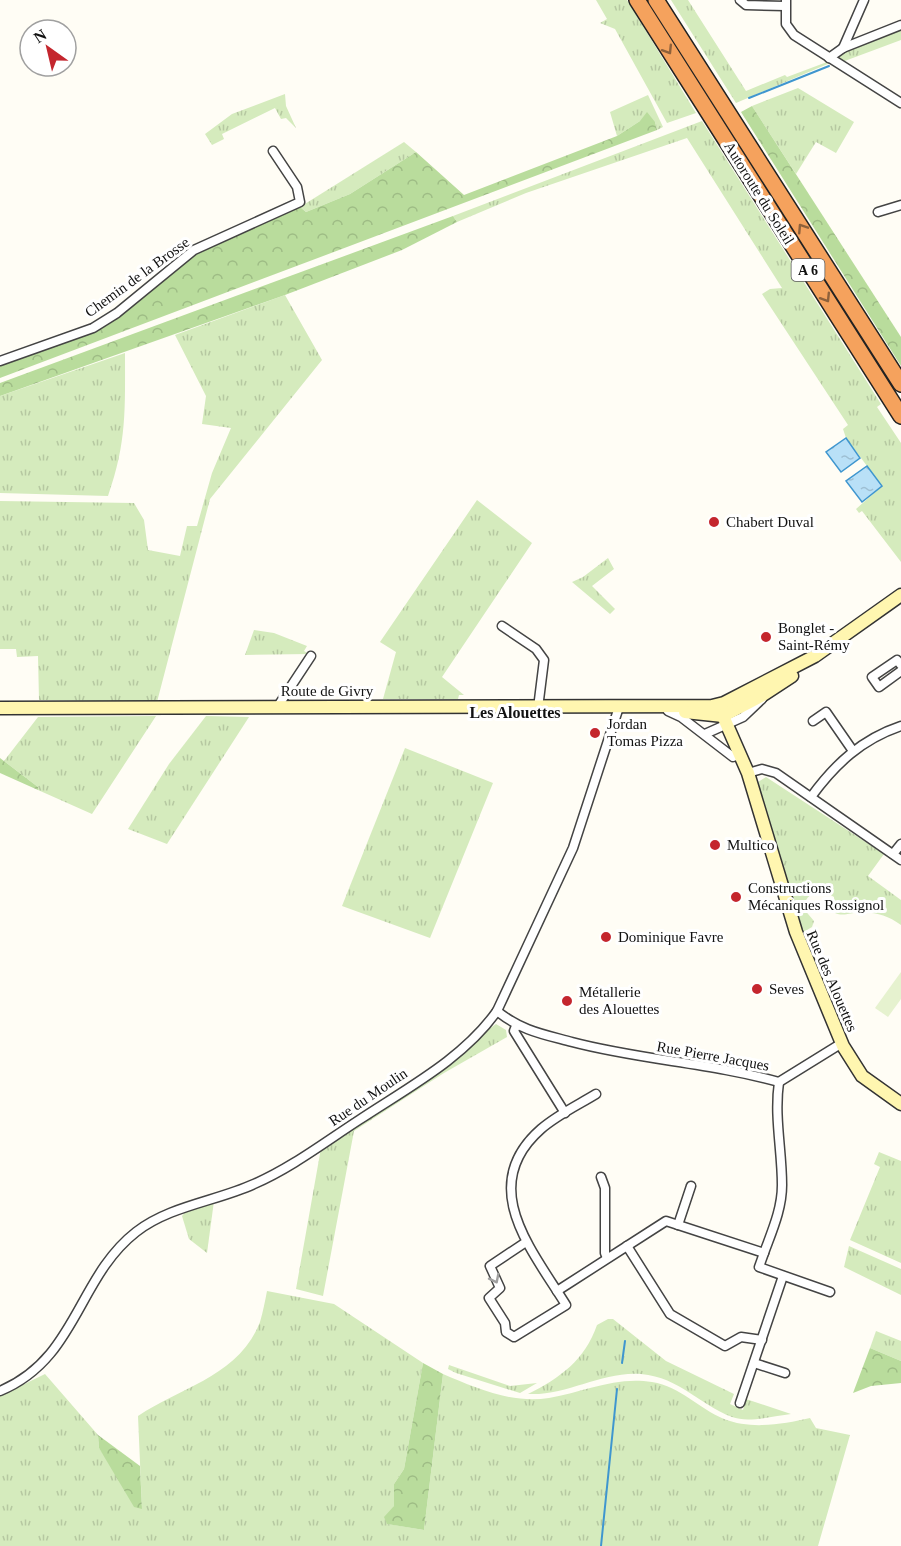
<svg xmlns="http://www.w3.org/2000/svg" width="901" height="1546" viewBox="0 0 901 1546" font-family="Georgia,serif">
  <defs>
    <pattern id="grass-tufts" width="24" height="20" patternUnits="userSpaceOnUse" patternTransform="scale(1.5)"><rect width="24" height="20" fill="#d5ebbd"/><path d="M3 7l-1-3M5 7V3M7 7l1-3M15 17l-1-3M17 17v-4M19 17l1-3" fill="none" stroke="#b6c8a1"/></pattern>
    <pattern id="forest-crowns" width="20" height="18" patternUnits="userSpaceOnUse" patternTransform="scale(1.5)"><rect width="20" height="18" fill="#b9dc9c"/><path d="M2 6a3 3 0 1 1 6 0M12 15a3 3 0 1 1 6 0" fill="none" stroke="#9ebc85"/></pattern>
    <pattern id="water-ripples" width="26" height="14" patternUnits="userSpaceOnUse" patternTransform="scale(1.5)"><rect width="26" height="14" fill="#b9e0f7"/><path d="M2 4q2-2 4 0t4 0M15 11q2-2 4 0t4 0" fill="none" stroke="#9ebfd3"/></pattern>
  </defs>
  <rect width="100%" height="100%" fill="#fffdf5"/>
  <g fill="url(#grass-tufts)">
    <polygon points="596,0 627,0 696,113 667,123 615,29 600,23 607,19"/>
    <polygon points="671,0 688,0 746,91 785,75 787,77 827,62 830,63 736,103"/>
    <polygon points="901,28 901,40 842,62 836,56"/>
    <polygon points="798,88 854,122 836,153 816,142 796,174 752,106"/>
    <polygon points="285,94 286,106 296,128 286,118 281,119 275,108 222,134 224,139 212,145 205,134 232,114"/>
    <polygon points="648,95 663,127 657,130 655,122 640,121 617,136 610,112"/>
    <polygon points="702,121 881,404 877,407 901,443 901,562 862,511 859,513 856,509 882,486 846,438 843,429 848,425 762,294 770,289 782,288 687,138 526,193 457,222 453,216"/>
    <polygon points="404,142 416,152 350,194 306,212 300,207"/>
    <polygon points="285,295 322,360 210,499 157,702 39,700 38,656 17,657 16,649 0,649 0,501 134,503 144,520 148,550 180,556 187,526 197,526 212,473 231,428 202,424 206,396 175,335"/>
    <path d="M 125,353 C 125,409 127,442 108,496 L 0,493 L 0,396 Z"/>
    <polygon points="477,500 532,543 442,677 464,695 459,695 458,699 383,699 396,652 380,642"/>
    <polygon points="608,558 614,569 592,586 615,609 610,614 572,582 583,577"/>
    <polygon points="254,630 274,633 307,646 304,651 309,654 245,655"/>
    <polygon points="156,716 92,814 38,790 38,787 4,761 38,717"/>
    <polygon points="206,716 249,717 167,844 128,829 169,764"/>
    <polygon points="405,748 493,783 430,938 342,906"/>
    <path d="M 766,777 L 884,854 L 868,876 L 901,900 L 901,925 C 886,914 873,911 854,913 C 846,914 842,916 835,913 L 834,897 L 824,891 C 812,892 806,896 803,908 L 814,921 L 812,927 L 802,933 L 759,792 L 758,782 Z"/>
    <polygon points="496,1024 506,1030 507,1037 444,1073 354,1131 323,1296 296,1289 321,1148"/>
    <polygon points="879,1152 901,1161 901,1263 850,1240 880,1167 874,1164"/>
    <polygon points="214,1201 207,1253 189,1239 182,1216 186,1211"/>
    <polygon points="849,1246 901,1269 901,1295 844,1267"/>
    <path d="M 267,1291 L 334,1304 L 423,1363 L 404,1469 L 394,1484 L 394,1506 L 388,1524 L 424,1530 L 443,1374 C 476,1388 512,1404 549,1398 C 584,1392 615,1376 652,1382 C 681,1387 698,1408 724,1419 C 752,1430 783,1424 810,1418 L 816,1428 L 850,1435 L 818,1546 L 0,1546 L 0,1396 L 45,1374 L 98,1435 L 99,1448 L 142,1509 L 138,1416 C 181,1387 239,1376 260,1322 C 263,1312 265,1301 267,1291 Z"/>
    <path d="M 608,1319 L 613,1319 L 666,1361 L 734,1394 L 730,1404 L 743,1410 L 746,1399 L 791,1414 C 774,1416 748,1423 732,1417 C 698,1404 681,1378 641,1374 C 602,1371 567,1396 528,1394 C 560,1378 585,1360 597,1325 Z"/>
    <polygon points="876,1331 901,1341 901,1361 870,1348"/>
    <polygon points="449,1365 510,1386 537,1383 520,1393 456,1373 448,1369"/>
  </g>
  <g fill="url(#forest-crowns)">
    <polygon points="752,106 901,337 901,366 741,112"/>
    <polygon points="647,112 655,122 657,130 0,378 0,364 108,325 196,252 300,207 306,212 350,194 416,152 464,195 617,136 640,121"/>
    <polygon points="453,216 457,222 402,250 285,295 0,396 0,383"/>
    <polygon points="0,758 38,787 38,790 0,773"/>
    <polygon points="870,1348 901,1361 901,1383 871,1386 853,1393"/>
    <polygon points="423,1363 443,1374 424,1530 387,1524 384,1517 394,1506 394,1484 404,1469"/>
    <polygon points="98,1435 140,1466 142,1509 134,1507 99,1448"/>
  </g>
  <polygon fill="#e6f2cf" points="901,972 901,999 888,1017 875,1008"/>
  <g fill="url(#water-ripples)" stroke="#3f96cf" stroke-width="1.5">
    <polygon points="846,438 860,458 841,472 826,452"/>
    <polygon points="867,466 882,486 862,502 846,481"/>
  </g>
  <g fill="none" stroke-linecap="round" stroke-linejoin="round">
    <g stroke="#3f96cf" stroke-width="2">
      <polyline points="749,98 829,66"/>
      <polyline points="622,1363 625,1341"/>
      <polyline points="601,1546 617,1389"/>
    </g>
    <g stroke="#444" stroke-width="11">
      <g id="street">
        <polyline points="740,0 746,5 785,6"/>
        <polyline points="786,0 786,24 794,35 901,103"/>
        <polyline points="843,48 864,0"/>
        <polyline points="829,58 843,48 901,25"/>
        <polyline points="878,212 901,205"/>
        <polyline points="0,361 93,328 117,313 194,250 300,202 297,187 273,151"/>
        <polyline points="502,626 536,649 544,660 538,708"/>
        <polyline points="901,665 897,660 872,677 879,687 901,671"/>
        <polyline points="278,706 311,656"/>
        <polyline points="668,711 681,717 733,757 740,754"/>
        <polyline points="813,721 826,712 853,751"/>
        <polyline points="705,734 743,717 762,699"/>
        <polyline points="748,773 762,769 776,773 901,860"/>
        <path d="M 811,797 C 835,764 862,739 901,726"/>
        <polyline points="893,854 901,844"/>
        <path d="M 497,1011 C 522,1031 542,1034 572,1042 C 640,1060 711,1063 779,1082"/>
        <polyline points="516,1026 514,1031 565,1113"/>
        <polyline points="779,1082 842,1043"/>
        <polyline points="601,1177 605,1188 605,1253 607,1258"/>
        <polyline points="678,1225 691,1186"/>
        <path d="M 526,1242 L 490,1266 L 500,1288 L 489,1298 L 505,1323 L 506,1332 L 514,1337 L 566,1305 C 532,1250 476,1186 541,1129 C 557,1115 578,1105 596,1094"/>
        <polyline points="627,1246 670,1314 725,1346 741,1337 762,1340"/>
        <polyline points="764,1253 759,1267 830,1292"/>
        <path d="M 557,1291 L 666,1221 L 764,1253 C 772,1231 782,1209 782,1185 C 782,1150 774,1117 779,1082"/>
        <polyline points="754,1363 785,1373"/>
        <path d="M 0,1391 C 77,1359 77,1278 136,1232 C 169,1206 217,1201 254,1184 C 291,1168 325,1142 359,1120 C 407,1088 463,1059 497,1011 L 573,848 L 619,707"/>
        <polyline points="740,1403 783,1276"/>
      </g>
    </g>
    <g stroke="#333" stroke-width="15">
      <g id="secondary">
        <polyline points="737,700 730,704 723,716 748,773 796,932 843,1046 862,1076 901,1104"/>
        <polyline points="0,708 712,706 724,703 815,656 901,595"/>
        <polyline points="685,712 723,716 763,695 792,676"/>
      </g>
    </g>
    <g stroke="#222" stroke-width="18">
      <g id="highway">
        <polyline points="637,0 901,416"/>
        <polyline points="656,0 901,384"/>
      </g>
    </g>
    <use href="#street" stroke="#fff" stroke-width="8"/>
    <use href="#secondary" stroke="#fff6b0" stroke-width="12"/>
    <use href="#highway" stroke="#f5a25d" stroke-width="15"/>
  </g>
  <defs><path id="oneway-chevron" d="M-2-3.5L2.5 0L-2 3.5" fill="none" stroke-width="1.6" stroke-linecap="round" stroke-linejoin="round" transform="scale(1.5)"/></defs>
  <g stroke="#8e613b">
    <use href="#oneway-chevron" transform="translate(668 50) rotate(58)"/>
    <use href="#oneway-chevron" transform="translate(802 228) rotate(-123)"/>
    <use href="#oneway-chevron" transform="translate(826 298) rotate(58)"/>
  </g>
  <use stroke="#a0a0a0" href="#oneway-chevron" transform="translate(495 1279) rotate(63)"/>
  <g fill="#c4262e" stroke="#fff" stroke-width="2">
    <circle cx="714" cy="522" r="6"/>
    <circle cx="766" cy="637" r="6"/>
    <circle cx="595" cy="733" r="6"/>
    <circle cx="715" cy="845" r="6"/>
    <circle cx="736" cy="897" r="6"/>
    <circle cx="606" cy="937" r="6"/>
    <circle cx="757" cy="989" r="6"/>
    <circle cx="567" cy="1001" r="6"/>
  </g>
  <g text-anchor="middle" stroke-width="6" stroke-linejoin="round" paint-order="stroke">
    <rect fill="#fff" stroke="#585858" stroke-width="1.5" x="791.5" y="259" width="33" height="22" rx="4.5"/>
    <g font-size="14" font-weight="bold" fill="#111">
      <text x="808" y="275">A 6</text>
    </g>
    <g font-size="15" fill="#111" stroke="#fff">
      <text transform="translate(759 193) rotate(58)" y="5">Autoroute du Soleil</text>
      <text transform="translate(137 277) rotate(-36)" y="5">Chemin de la Brosse</text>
      <text x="327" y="696">Route de Givry</text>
      <text transform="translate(832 981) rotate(67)" y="5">Rue des Alouettes</text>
      <text transform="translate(713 1056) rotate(10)" y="5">Rue Pierre Jacques</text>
      <text transform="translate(368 1097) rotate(-34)" y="5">Rue du Moulin</text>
    </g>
    <g font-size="15" fill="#111" stroke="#fff" text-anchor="start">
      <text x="726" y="527">Chabert Duval</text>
      <text x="778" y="633">Bonglet -<tspan x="778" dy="17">Saint-Rémy</tspan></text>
      <text x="607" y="729">Jordan<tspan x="607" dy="17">Tomas Pizza</tspan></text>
      <text x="727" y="850">Multico</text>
      <text x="748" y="893">Constructions<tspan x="748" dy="17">Mécaniques Rossignol</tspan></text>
      <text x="618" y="942">Dominique Favre</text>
      <text x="769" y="994">Seves</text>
      <text x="579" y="997">Métallerie<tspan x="579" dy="17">des Alouettes</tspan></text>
    </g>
    <g font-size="16" font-weight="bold" fill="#111" stroke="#fff">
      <text x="515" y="718">Les Alouettes</text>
    </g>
  </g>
  <g transform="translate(48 48) rotate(326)"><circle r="28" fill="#ffffff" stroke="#a0a0a0" stroke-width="1.5"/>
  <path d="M0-4.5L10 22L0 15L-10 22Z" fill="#c4262e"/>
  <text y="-9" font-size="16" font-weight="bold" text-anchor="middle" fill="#111111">N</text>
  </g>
</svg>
